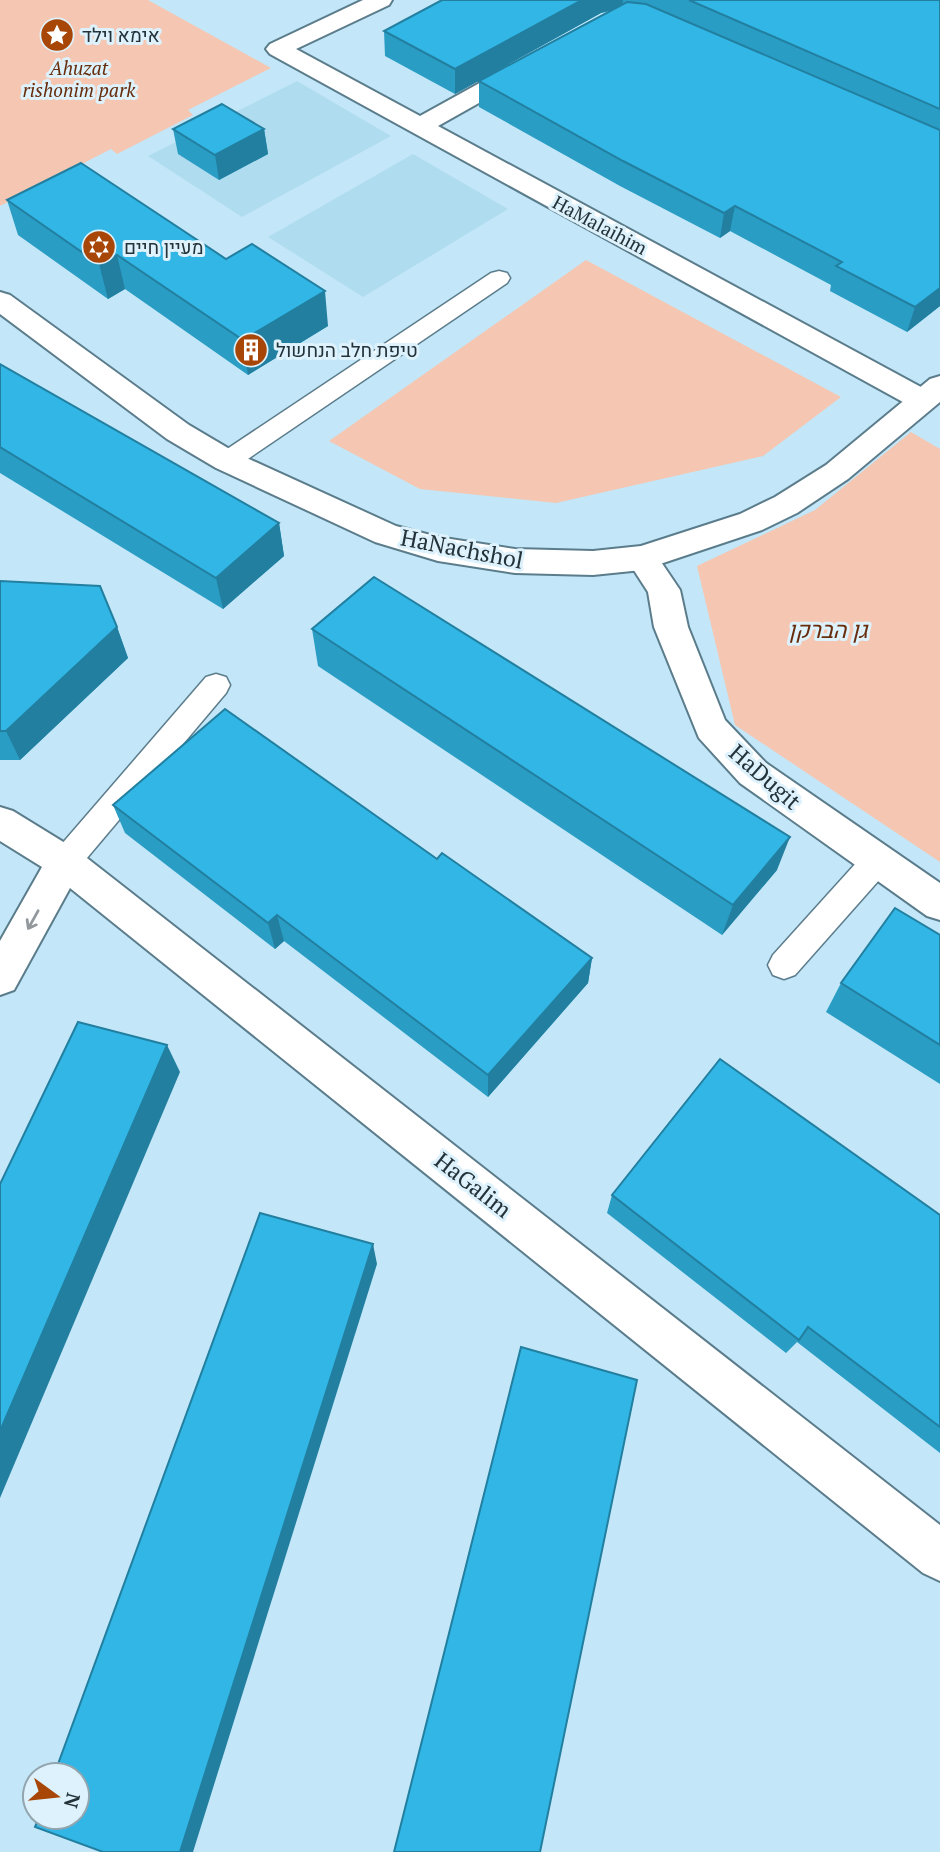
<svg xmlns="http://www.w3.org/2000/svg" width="940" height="1852" viewBox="0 0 940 1852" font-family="'PT Serif',Heebo,serif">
  <rect width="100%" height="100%" fill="#c3e7f8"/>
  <g fill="#b0dcf0">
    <polygon points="297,81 391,136 242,217 148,156"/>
    <polygon points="413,154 508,209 363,297 268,237"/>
  </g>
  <g fill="#f5c6b1">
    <polygon points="0,0 148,0 271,68 188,110 193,115 117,154 111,149 0,206"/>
    <polygon points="586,260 841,397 763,456 556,503 420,489 329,441"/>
    <polygon points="911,432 940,449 940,862 735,725 697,566 815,510"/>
  </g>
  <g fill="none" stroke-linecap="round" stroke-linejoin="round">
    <g stroke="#5b7c8b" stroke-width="3">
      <g id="service">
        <polygon points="499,271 507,273 510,278 507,283 236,467 227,470 218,467 215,461 218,455 491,273"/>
        <polygon points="216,674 226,677 230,685 226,693 76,871 65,875 54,871 50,862 54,853 206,677"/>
        <polygon points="877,848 888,852 892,861 888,870 795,975 784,979 773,975 768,965 773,955 866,852"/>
      </g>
    </g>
    <g stroke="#5b7c8b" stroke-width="4">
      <g id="minor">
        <polygon points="363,0 392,0 389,5 296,49 420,116 516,63 532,63 536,68 532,73 438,126 932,393 937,400 932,407 922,410 912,407 270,54 266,49 270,44"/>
        <polygon points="642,546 653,550 680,590 688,627 725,720 766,763 940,883 940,920 927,916 740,783 699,738 654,627 648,592 626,558 631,550"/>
        <polygon points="0,807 13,811 78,851 940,1525 940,1581 923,1573 70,888 14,990 0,995 0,941 42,867 0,841"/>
      </g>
    </g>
    <g stroke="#5b7c8b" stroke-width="4">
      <polygon id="tertiary" points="0,292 10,295 189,425 238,454 396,526 438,537 515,549 593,551 641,546 740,514 775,497 826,465 930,379 940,376 940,402 848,479 797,513 762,530 642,570 593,575 515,573 438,561 375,542 216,468 167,439 0,314"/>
    </g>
    <use href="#service" fill="#fff" fill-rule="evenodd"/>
    <use href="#minor" fill="#fff" fill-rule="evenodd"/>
    <use href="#tertiary" fill="#fff" fill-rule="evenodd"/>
  </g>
  <g fill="#2a9dc5">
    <polygon points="442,0 940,0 940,306 907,332 830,291 831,285 730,231 720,238 620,186 479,107 479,81 610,11 601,13 455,94 385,56 384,31"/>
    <polygon points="173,129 264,129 268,154 219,180 178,154"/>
    <polygon points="7,200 328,326 248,375 125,289 108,299 18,235"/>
    <polygon points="0,364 279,523 284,556 223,609 0,473"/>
    <polygon points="0,581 117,627 128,658 20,760 0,760"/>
    <polygon points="312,629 777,870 722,935 318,666"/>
    <polygon points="113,805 437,859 592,958 588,983 488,1097 284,941 275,949 125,833"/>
    <polygon points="940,935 940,1084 826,1012 841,983"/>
    <polygon points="612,1195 940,1215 940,1453 797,1342 786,1353 607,1213"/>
  </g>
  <g fill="#227fa0">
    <polygon points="582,0 623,0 622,7 601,13 455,94 455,69"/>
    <polygon points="264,129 268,154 219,180 215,155"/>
    <polygon points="735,206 730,231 720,238 724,213"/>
    <polygon points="117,255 125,289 108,299 99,264"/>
    <polygon points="940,285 940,306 907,332 915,307"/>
    <polygon points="325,291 328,326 248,375 243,340"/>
    <polygon points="279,523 284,556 223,609 216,578"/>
    <polygon points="117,627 128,658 20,760 6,731"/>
    <polygon points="790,837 777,870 722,935 733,905"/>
    <polygon points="277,915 284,941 275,949 268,923"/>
    <polygon points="592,958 588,983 488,1097 488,1075"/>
    <polygon points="167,1045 180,1072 0,1498 0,1431"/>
    <polygon points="373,1244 377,1264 193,1852 180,1852"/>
  </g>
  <g fill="#31b6e5" stroke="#227fa0" stroke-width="2">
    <polygon points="442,0 582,0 455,69 384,31"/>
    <polygon points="689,0 940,0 940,109"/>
    <polygon points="627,2 646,4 940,130 940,288 915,307 836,266 842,262 735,206 724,213 623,161 479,81"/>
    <polygon points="222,104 264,129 215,155 173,129"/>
    <polygon points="81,163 226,259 252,244 325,291 243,340 117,255 99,264 7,200"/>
    <polygon points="0,364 279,523 216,578 0,447"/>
    <polygon points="374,577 790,837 733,905 312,629"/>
    <polygon points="0,581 100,586 117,627 6,731 0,731"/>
    <polygon points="225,709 437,859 442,853 592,958 488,1075 277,915 268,923 113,805"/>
    <polygon points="895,908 940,935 940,1045 841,983"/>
    <polygon points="78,1022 167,1045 0,1431 0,1184"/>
    <polygon points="720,1059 940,1215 940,1427 808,1327 799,1340 612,1195"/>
    <polygon points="260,1213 373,1244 180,1852 103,1852 35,1827 39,1817 77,1817 77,1775 54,1775"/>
    <polygon points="521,1347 637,1380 540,1852 394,1852"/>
  </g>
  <defs><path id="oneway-shaft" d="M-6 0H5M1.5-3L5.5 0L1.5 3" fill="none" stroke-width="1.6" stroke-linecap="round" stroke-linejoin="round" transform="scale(1.75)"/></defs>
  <use stroke="#92989c" href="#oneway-shaft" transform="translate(33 920) rotate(119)"/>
  <defs>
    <g id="sight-disc" transform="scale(1.75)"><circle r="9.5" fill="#a84607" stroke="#ddf2fc"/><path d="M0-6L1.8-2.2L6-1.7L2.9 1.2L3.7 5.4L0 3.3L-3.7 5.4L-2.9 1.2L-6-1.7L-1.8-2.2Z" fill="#fff"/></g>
    <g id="synagogue-disc" transform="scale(1.75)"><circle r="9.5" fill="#a84607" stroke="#ddf2fc"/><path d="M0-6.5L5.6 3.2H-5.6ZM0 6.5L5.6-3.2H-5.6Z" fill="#fff"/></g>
    <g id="building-disc" transform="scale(1.75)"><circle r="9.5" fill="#a84607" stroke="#ddf2fc"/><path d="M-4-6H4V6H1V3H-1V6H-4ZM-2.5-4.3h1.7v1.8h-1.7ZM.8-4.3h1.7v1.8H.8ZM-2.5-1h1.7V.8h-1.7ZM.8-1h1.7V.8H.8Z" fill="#fff"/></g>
  </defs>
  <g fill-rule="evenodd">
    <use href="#sight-disc" x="57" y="35"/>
    <use href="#synagogue-disc" x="99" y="247"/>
    <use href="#building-disc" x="251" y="350"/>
  </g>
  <g text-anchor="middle" stroke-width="6" stroke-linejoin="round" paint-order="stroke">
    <g font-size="19" fill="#243239" stroke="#ddf2fc" text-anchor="start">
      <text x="82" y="42">אימא וילד</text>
      <text x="124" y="254">מעיין חיים</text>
      <text x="276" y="357">טיפת חלב הנחשול</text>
    </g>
    <g font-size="19" font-style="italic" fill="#672c0b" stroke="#ddf2fc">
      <text x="79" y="75">Ahuzat<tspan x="79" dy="22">rishonim park</tspan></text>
    </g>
    <g font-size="19" fill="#243239" stroke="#ddf2fc">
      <text transform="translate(600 225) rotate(28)" y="7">HaMalaihim</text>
    </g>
    <g font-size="23" fill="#243239" stroke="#ddf2fc">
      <text transform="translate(462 549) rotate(11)" y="8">HaNachshol</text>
      <text transform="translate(765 777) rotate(41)" y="8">HaDugit</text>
      <text transform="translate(473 1185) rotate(38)" y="8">HaGalim</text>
    </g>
    <g font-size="23" font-style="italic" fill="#672c0b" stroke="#ddf2fc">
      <text x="828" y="638">גן הברקן</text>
    </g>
  </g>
  <g transform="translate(56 1796) rotate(105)"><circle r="33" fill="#ddf2fc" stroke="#93a5ae" stroke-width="2"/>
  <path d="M0-5L12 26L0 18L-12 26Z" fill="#a84607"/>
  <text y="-10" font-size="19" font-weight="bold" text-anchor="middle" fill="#243239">N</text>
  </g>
</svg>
